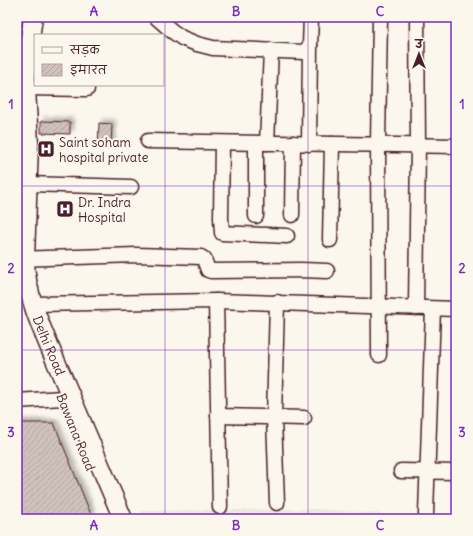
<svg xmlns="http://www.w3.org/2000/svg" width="473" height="536" viewBox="0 0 473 536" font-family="Delius,'Playpen Sans Deva',sans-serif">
  <defs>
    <pattern id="building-hatch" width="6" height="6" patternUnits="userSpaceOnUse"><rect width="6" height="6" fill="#cfc2bc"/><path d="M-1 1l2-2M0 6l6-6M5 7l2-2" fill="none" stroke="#b3a6a2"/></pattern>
    <filter id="shadow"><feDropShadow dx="3.5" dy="-3.5" stdDeviation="2" flood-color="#0004"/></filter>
  </defs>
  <rect width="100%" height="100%" fill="#fbf7ec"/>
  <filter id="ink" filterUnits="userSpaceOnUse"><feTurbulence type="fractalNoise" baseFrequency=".025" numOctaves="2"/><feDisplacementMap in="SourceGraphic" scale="8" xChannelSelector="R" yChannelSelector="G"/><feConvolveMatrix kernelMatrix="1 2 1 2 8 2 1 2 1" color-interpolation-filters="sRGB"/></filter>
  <g filter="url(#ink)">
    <polygon fill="#eee7de" points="315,509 453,519 144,519 140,511"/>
    <g fill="url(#building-hatch)" stroke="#4a1f2b" filter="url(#shadow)">
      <polygon points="41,121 70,122 70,134 41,133"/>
      <polygon points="99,123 112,124 111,148 98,147"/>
      <polygon points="17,423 54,423 92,517 78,519 17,519"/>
    </g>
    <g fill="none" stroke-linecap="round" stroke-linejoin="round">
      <g stroke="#4a1f2b" stroke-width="17">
        <g id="minor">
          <polyline points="156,17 172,31 182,38 197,44 213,48 304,52 310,46 311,17"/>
          <polyline points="26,88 87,89"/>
          <polyline points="148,141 456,146"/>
          <polyline points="222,143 221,218 222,233 287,236"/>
          <polyline points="267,143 271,50"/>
          <polyline points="309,144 310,46"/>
          <polyline points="28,184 131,187"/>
          <polyline points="292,215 293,143"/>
          <polyline points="256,216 256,144"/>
          <polyline points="330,240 332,144"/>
          <polyline points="17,259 136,255 201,257 204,259 208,270 211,271 301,270 327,271"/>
          <polyline points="216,301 220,507"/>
          <polyline points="277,302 274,418 277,503"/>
          <polyline points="34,304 216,301 456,309"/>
          <polyline points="416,308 418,145 417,17"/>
          <polyline points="379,355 378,144 380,17"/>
          <polyline points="17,401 62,398 70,394"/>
          <polyline points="218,416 304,418"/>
          <polyline points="401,471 456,472"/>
          <polyline points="426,514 433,309"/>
        </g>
      </g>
      <g stroke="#4a1f2b" stroke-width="21">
        <g id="major">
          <path id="s1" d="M 33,17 L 26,67 L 26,88 L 29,144 L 25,258 C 24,297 51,349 66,385 C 85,429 104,474 123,519"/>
        </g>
      </g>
      <use href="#minor" stroke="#fbf7ec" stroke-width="14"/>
      <use href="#major" stroke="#fbf7ec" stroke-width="18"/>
    </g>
  </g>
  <path fill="none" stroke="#7b2cbf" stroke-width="1" stroke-opacity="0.55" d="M 165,17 L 165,519M 308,17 L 308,519M 17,186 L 456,186M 17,350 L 456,350"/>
  <defs>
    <g id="hospital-square" transform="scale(0.9)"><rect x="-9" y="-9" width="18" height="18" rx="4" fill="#4a1f2b" stroke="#fbf7ec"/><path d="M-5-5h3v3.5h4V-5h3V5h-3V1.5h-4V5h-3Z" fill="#fff"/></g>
  </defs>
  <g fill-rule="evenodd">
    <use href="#hospital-square" x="46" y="149"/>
    <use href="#hospital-square" x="65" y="209"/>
  </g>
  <g text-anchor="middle" stroke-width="4" stroke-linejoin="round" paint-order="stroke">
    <g font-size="13" fill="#4a1f2b" stroke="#fbf7ec" text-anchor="start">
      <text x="59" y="147">Saint soham<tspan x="59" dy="15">hospital private</tspan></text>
      <text x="78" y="207">Dr. Indra<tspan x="78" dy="15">Hospital</tspan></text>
    </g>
    <g font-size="13" fill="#4a1f2b" stroke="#fbf7ec">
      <text dy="5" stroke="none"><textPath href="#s1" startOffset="333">Delhi Road</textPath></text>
      <text transform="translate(76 432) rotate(68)" y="5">Bawana Road</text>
    </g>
  </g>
  <rect width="473" height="536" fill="none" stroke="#fbf7ec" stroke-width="44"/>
  <rect x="34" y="34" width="130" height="52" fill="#fbf7ec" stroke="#b4a19f"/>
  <rect x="42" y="47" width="20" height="6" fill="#fbf7ec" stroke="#b4a19f"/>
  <text x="70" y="54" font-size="12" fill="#4a1f2b">सड़क</text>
  <rect x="42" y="64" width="20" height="12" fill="url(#building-hatch)" stroke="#b4a19f"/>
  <text x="70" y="74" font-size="12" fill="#4a1f2b">इमारत</text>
  <g transform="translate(419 54)" stroke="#fbf7ec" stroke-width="3" paint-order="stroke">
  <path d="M0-3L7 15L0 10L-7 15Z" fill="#4a1f2b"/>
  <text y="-6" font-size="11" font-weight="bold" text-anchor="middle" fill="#4a1f2b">उ</text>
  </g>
  <rect x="22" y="22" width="429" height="492" fill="none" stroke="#7b2cbf" stroke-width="1.5"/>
  <g font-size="13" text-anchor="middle" font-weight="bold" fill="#7b2cbf">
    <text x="94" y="16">A</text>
    <text x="236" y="16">B</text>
    <text x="380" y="16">C</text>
    <text x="11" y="109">1</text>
    <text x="462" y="109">1</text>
    <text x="11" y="273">2</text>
    <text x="462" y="273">2</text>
    <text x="11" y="437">3</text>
    <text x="462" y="437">3</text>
    <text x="94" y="530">A</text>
    <text x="236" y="530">B</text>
    <text x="380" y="530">C</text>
  </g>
</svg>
